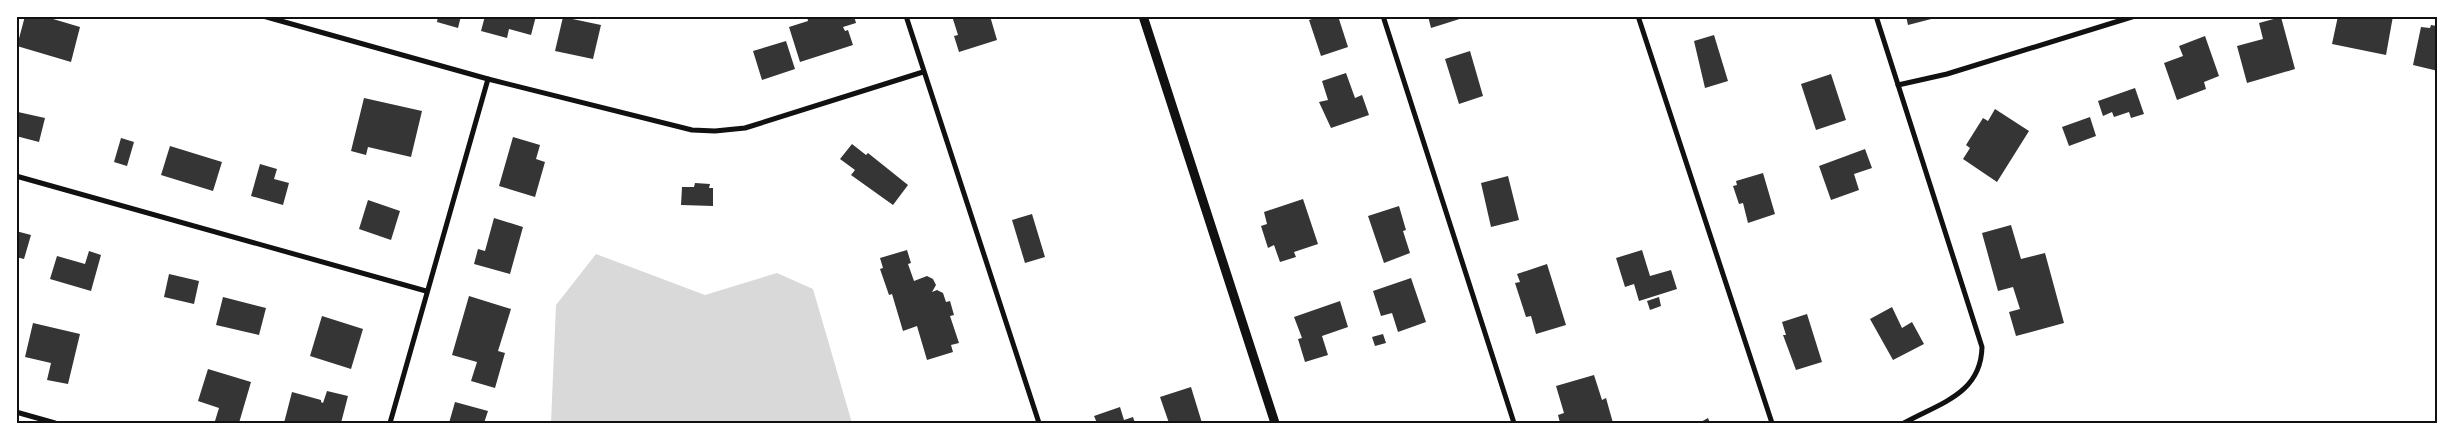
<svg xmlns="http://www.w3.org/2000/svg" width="2454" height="439" viewBox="0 0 2454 439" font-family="Merriweather,serif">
  <rect width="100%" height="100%" fill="#fff"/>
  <polygon fill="#d9d9d9" points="596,254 705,295 777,273 813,289 852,423 551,423 556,305"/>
  <g fill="#353535">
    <polygon points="25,16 43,16 80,27 71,62 17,46"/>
    <polygon points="438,16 461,16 458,28 437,22"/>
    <polygon points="485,16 536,16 531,35 509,29 507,38 481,31"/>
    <polygon points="807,16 854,16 856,23 843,27 845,31 848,30 853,45 800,62 789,27 808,21"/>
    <polygon points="952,16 990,16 997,40 959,52 954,36 958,35"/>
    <polygon points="1320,16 1338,16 1348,47 1321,56 1309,20"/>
    <polygon points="1428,16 1466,16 1466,17 1431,28"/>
    <polygon points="1906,16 1939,16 1939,17 1908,25"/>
    <polygon points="2338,16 2393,16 2386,55 2332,44"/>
    <polygon points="563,17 601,25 593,59 555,51"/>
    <polygon points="2281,17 2295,69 2247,83 2237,46 2263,39 2259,23"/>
    <polygon points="2431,25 2437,26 2436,30 2438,30 2438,71 2413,65 2421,27 2430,28"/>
    <polygon points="1714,35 1728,81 1705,88 1694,41"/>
    <polygon points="2205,36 2219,76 2204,82 2206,89 2177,100 2164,63 2183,56 2179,46"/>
    <polygon points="786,41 795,69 762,80 753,51"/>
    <polygon points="1470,51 1483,96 1459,104 1445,59"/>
    <polygon points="1346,73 1355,98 1362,95 1369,115 1331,128 1319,102 1328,100 1322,81"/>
    <polygon points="1831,74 1846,120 1816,130 1801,84"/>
    <polygon points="2135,88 2144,114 2131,118 2129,112 2114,117 2112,112 2103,116 2098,101"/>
    <polygon points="364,98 422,111 411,157 368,147 366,155 351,151"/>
    <polygon points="1995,109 2029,131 1997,182 1963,159 1970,148 1966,145 1983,118 1988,121"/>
    <polygon points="18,112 45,118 39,142 16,136"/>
    <polygon points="2090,117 2096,136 2069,146 2062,127"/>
    <polygon points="513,137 540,145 536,159 545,162 535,197 499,186"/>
    <polygon points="121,138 134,142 127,166 114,162"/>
    <polygon points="852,144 866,155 868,153 908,185 893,205 851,175 855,170 840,159"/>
    <polygon points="170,146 222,162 213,191 161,175"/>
    <polygon points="1865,149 1872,168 1854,174 1859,190 1831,200 1819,166"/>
    <polygon points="260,164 277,169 274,179 289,183 283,205 251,196"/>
    <polygon points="1763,173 1775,214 1748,223 1743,203 1739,204 1733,186 1737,185 1736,181"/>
    <polygon points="1508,176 1519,220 1491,227 1481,183"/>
    <polygon points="695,183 710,184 709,188 713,188 713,206 681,205 682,187 694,187"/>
    <polygon points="1303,199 1318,244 1294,252 1296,257 1280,262 1274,245 1268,248 1261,226 1267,224 1264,212"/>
    <polygon points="368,200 400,211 391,240 359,229"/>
    <polygon points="1399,206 1406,230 1403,231 1410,253 1384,263 1368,216"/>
    <polygon points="1032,214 1045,257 1025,263 1012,220"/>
    <polygon points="494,218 523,227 510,274 474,264 478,249 485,251"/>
    <polygon points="2011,225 2021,259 2045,253 2064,323 2016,336 2009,312 2020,309 2013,287 1998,291 1982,233"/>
    <polygon points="16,231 31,235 24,259 16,257"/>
    <polygon points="907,250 911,263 908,264 914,281 927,276 933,279 936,285 932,292 937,290 943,293 946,302 950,301 954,315 950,316 959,343 951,345 953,352 927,360 917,326 903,331 892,294 889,295 880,269 883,268 880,258"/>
    <polygon points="1642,250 1650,276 1671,270 1677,289 1639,301 1634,284 1625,287 1616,258"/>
    <polygon points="89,251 101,255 91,291 50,279 57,256 85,264"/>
    <polygon points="1547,264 1566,325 1536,334 1531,316 1526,317 1515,283 1520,282 1517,274"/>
    <polygon points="169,274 199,281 194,304 164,297"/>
    <polygon points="1411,278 1426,322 1398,332 1392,313 1381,316 1373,291"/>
    <polygon points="469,296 511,309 498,351 505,353 495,388 471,381 477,362 452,355"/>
    <polygon points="223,297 266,308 259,335 216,325"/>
    <polygon points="1659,297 1661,306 1650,310 1647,301"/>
    <polygon points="1340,301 1348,327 1322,336 1328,355 1305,362 1298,339 1302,338 1294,317"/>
    <polygon points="1892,307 1902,328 1912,322 1924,344 1893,360 1870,319"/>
    <polygon points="1807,314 1822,362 1796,370 1783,335 1786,335 1782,322"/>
    <polygon points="322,316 363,329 351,369 310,356"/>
    <polygon points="33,323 80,334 68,384 47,380 51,363 25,357"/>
    <polygon points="1383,334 1386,343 1375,346 1372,337"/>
    <polygon points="208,369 251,382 239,423 215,421 219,408 198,401"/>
    <polygon points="1594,375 1602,400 1606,398 1613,423 1560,423 1558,415 1564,413 1556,386"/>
    <polygon points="1191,387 1202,423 1169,423 1160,397"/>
    <polygon points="327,391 348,396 341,423 284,423 292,392 321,400 321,402 323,403"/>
    <polygon points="455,402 488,411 484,423 449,423"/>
    <polygon points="1120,407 1124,420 1133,417 1135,423 1097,423 1094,416"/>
    <polygon points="1708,418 1710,423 1699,423"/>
  </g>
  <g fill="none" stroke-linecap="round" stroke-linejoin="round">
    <g stroke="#111" stroke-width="5">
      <polyline points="263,16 488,79 692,130 715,131 745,128 923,72"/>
      <polyline points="906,16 1039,423"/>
      <polyline points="1383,16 1514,423"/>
      <polyline points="1638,16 1772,423"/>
      <path d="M 1876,16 L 1982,347 C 1981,394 1940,403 1904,423"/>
      <polyline points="1898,85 1947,74 2135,16"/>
      <polyline points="16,176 426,291"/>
      <polyline points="16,412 55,423"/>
      <polyline points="390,423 488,79"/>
    </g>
    <polyline stroke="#111" stroke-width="9" points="1143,16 1275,423"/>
  </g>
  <rect width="2454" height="439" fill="none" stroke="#ffffff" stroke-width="35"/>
  <rect x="18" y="18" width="2418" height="404" fill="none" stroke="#111" stroke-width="2"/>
</svg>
